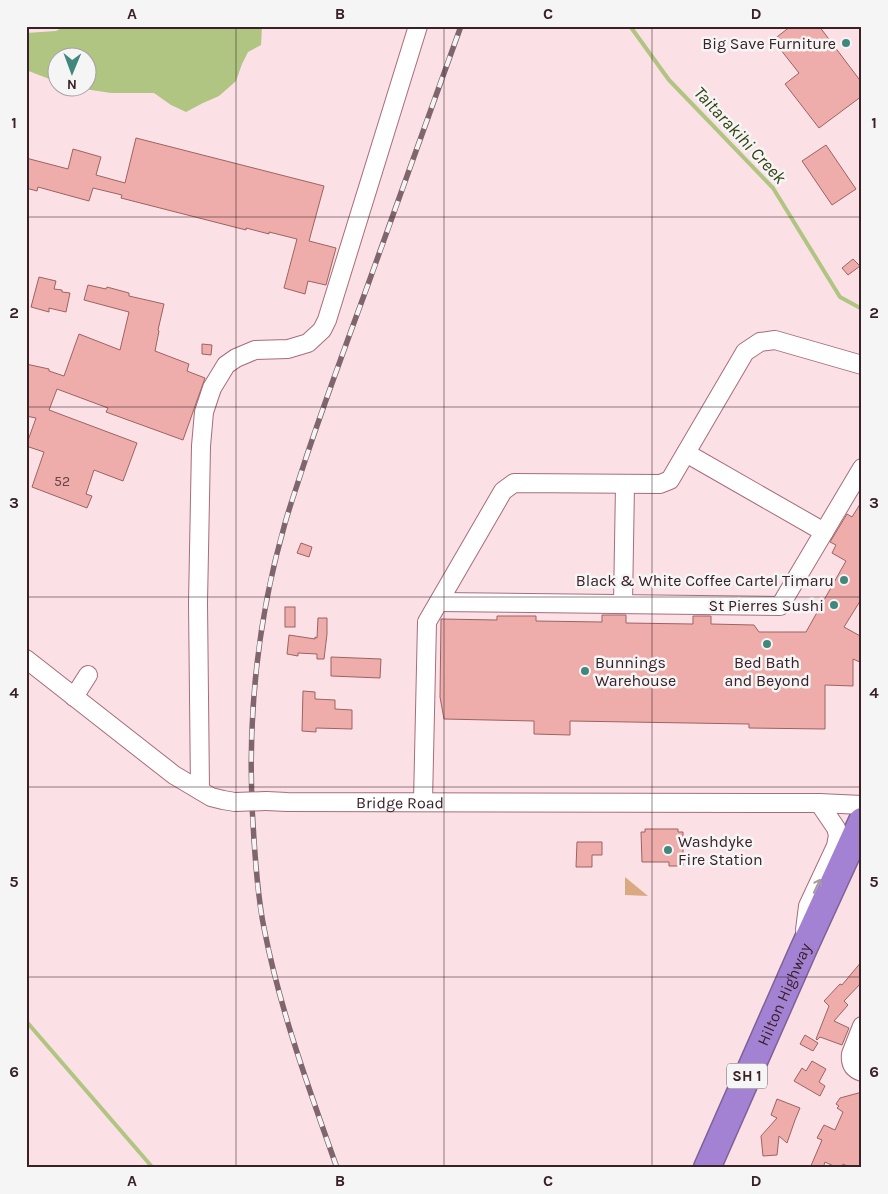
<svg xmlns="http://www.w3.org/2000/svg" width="888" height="1194" viewBox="0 0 888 1194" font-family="Karla,sans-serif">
  <rect width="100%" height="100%" fill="#fbe0e6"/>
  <polygon fill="#d9aa82" points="625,877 648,896 625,895"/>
  <polygon fill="#b0c582" points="65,26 262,26 261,45 248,52 242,64 236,81 219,96 203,103 186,112 171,105 154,93 111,93 78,88 77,88 88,88 88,58 58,58 57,80 52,80 26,70 26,33 56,31"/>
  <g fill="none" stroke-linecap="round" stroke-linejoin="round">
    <g stroke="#b0c582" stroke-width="4">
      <polyline points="630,26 669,80 773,188 840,297 862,309"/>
      <polyline points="26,1021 153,1168"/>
    </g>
  </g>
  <g fill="#eeadaa" stroke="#9d6361">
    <polygon points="791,26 819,26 862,83 862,96 819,128 785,84 799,73 773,40"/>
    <polygon points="136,138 324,186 309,241 336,248 326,285 308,281 305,294 284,288 297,239 269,232 269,234 246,228 246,230 121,198 122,195 93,188 89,201 38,187 37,191 26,188 26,158 68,169 73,149 101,157 96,175 125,183"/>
    <polygon points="826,145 856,189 832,205 802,161"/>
    <polygon points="853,259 860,266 848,275 842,268"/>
    <polygon points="39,277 56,281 54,289 62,290 62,292 70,293 66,312 49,308 49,312 31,307"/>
    <polygon points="88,285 106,289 107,287 129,293 129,296 164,304 158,330 159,331 155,351 189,364 187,371 205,378 183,440 106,412 108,408 57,389 49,410 137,443 123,481 94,470 86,494 92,496 87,508 32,487 44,452 26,446 36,418 26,416 26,364 49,369 49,371 64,376 79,334 120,350 129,312 84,300"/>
    <polygon points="202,344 212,345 211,355 202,354"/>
    <polygon points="862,501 862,598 844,627 862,637 862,663 853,659 853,686 825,685 825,729 749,728 749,724 570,721 570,735 534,734 534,721 444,719 440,697 441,619 497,620 497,616 536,616 536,621 602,622 602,615 626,615 626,623 693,624 693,616 711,616 711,624 754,625 759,632 806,632 846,561 832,553 836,545 830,542 847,514 852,517"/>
    <polygon points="301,543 312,547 309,557 297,553"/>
    <rect x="285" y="607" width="10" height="20"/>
    <polygon points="318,618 327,618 327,634 324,659 317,659 317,654 298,653 298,656 287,654 289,635 315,639 315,637 317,638"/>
    <polygon points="331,657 381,659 380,678 331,676"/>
    <polygon points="303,691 315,692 315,699 335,700 335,709 352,710 352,729 316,728 316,732 302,731"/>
    <polygon points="645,829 678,829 678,832 683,832 683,866 669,866 669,862 642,862 641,832 645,832"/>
    <polygon points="577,842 602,842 602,855 592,855 592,867 576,867"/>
    <polygon points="862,961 862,982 844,1001 848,1005 834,1021 849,1028 842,1045 820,1037 817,1040 816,1039 829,1006 824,1001 840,984 842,985"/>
    <polygon points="805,1035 818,1043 813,1051 800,1044"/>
    <polygon points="812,1061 826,1069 819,1082 825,1086 820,1096 794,1081 802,1068 806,1071"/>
    <polygon points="862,1092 862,1162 859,1168 851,1168 843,1164 841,1168 838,1168 825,1162 823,1168 810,1168 822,1140 817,1138 824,1125 835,1130 843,1112 837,1108 839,1106 836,1104 840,1098"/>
    <polygon points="777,1099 800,1108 795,1120 787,1143 779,1136 777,1155 763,1156 761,1136 777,1118 771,1115"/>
  </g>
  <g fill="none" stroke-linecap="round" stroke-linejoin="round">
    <g stroke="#a76d7c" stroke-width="20">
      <g id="minor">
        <polyline points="686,453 824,532"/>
        <polyline points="439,602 780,606 862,468"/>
        <polyline points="623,604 625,485"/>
        <polyline points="26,659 174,775 211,797 223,800 235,802"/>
        <polyline points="74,697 88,675"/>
        <polyline points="200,790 198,603 201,446 204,412 212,388 226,365 236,358 255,350 288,349 308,343 322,330 327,320 418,26"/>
        <path id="s1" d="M 266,801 L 287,802 L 819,803 L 862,805"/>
        <polyline points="423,802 427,622 503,491 514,483 660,484 670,480 745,352 760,342 775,340 862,365"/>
        <polyline points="805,930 808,906 836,846 838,835 836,828 819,803"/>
        <path d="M 862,1026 L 851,1054 C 850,1063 853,1069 862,1072"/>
      </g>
    </g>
    <g stroke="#7f6097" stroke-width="29">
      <g id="highway">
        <path id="s2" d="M 707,1168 L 803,950 L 862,821"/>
      </g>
    </g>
    <use href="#minor" stroke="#fff" stroke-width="18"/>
    <use href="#highway" stroke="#a482d3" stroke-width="26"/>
    <g stroke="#7f666d" stroke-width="5.5">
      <path id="rail" d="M 337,1168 C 309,1089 280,1010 264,928 C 258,899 256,869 254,840 C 246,734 255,629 284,527 C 289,508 296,489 302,470 C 322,409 344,350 366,290 C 398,202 429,114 461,26"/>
    </g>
    <use href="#rail" stroke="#f5f5f5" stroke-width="4" stroke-dasharray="11" stroke-linecap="butt"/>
    <g stroke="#a76d7c" stroke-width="20" stroke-linecap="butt">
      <polyline id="minor-bridge" points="235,802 266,801"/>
    </g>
    <use href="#minor-bridge" stroke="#fff" stroke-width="18"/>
  </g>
  <defs><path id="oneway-shaft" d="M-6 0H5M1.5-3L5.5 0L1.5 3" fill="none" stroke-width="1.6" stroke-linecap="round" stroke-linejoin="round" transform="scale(1.25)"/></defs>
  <use stroke="#a69b9e" href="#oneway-shaft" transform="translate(817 886) rotate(-65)"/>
  <path fill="none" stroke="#392128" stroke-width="1" stroke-opacity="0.55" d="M 236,26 L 236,1168M 444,26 L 444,1168M 652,26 L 652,1168M 26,217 L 862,217M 26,407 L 862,407M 26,597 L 862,597M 26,787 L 862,787M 26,977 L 862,977"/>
  <g fill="#42877c" stroke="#f5f5f5" stroke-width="2">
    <circle cx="846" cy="43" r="5"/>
    <circle cx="844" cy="580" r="5"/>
    <circle cx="834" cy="605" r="5"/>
    <circle cx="767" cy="644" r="5"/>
    <circle cx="585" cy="671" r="5"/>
    <circle cx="668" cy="850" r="5"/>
  </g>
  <g text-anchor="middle" stroke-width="5" stroke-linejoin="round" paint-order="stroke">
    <g font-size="14" fill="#664448">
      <text x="62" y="486">52</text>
    </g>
    <rect fill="#f5f5f5" stroke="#716166" stroke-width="1" x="727" y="1063.5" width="40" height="25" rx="4"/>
    <g font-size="15" font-weight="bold" fill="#392128">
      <text x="747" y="1081">SH 1</text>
    </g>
    <g font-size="16" fill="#392128" stroke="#f5f5f5" text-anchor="end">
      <text x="836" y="49">Big Save Furniture</text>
      <text x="834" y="586">Black &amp; White Coffee Cartel Timaru</text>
      <text x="824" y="611">St Pierres Sushi</text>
      <text x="595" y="668" text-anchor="start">Bunnings<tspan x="595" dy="18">Warehouse</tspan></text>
      <text x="767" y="668" text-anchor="middle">Bed Bath<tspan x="767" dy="18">and Beyond</tspan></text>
      <text x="678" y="847" text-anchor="start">Washdyke<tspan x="678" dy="18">Fire Station</tspan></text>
    </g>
    <g font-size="16" fill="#392128" stroke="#f5f5f5">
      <text dy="6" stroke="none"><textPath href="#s1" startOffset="134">Bridge Road</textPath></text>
      <text dy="6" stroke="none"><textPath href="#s2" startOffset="190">Hilton Highway</textPath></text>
    </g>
    <g font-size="18" font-style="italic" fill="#34400e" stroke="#f5f5f5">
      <text transform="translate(740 135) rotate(47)" y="6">Taitarakihi Creek</text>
    </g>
  </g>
  <rect width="888" height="1194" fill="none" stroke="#f5f5f5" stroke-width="55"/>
  <g transform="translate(72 72) rotate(181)"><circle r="24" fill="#f5f5f5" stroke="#aaa0a3"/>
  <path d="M0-4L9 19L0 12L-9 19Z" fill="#42877c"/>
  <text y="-8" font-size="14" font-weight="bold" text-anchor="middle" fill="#392128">N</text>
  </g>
  <rect x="28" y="28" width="832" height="1138" fill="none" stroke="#392128" stroke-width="2"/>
  <g font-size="16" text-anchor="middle" font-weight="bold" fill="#392128">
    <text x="132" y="19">A</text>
    <text x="340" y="19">B</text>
    <text x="548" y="19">C</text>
    <text x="756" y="19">D</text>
    <text x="14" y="128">1</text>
    <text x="874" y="128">1</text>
    <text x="14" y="318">2</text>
    <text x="874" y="318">2</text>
    <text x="14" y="508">3</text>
    <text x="874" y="508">3</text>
    <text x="14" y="698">4</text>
    <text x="874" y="698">4</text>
    <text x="14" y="887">5</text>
    <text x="874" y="887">5</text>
    <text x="14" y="1077">6</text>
    <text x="874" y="1077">6</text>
    <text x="132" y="1186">A</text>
    <text x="340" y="1186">B</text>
    <text x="548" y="1186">C</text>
    <text x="756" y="1186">D</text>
  </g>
</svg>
